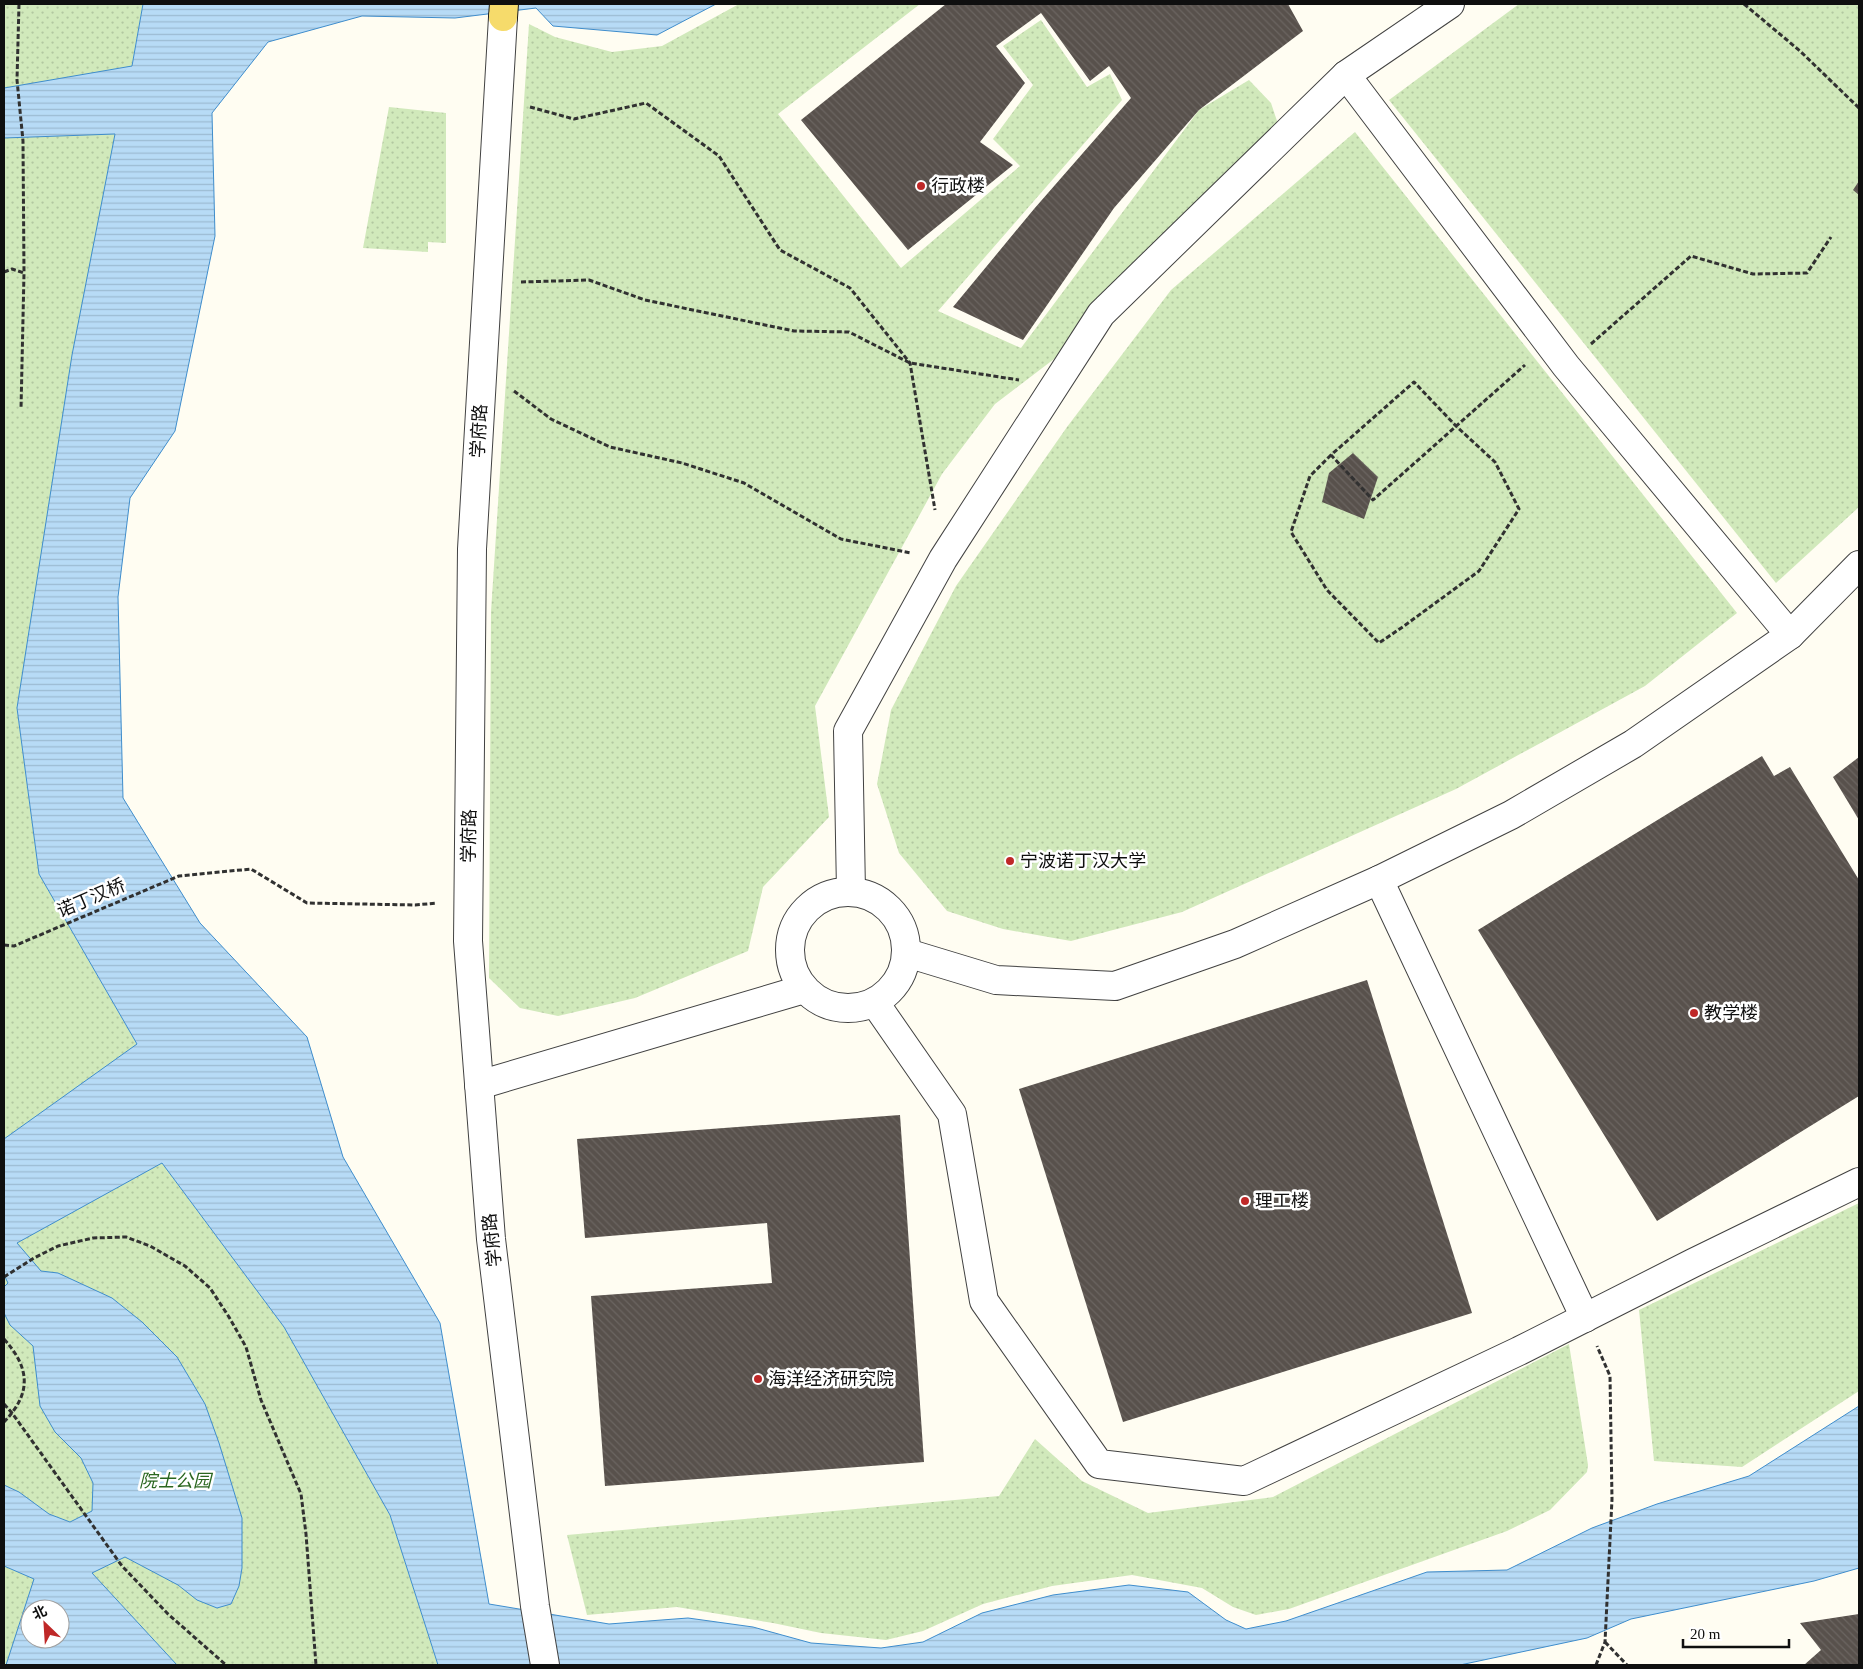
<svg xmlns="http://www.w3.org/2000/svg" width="1863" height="1669" viewBox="0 0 1863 1669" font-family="'Times New Roman','Noto Sans SC',serif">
  <defs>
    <pattern id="grass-dots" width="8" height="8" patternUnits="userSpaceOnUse" patternTransform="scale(1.25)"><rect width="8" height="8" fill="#d1e9bb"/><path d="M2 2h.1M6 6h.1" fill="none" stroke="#b2c7a0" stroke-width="1.8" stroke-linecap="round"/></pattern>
    <pattern id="water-rules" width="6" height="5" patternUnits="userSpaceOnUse" patternTransform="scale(1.25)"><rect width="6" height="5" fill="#b7dbf6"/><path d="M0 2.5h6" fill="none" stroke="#9cbbd2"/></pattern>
    <pattern id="building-back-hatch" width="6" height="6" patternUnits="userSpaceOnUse" patternTransform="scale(1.25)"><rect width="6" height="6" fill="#58514c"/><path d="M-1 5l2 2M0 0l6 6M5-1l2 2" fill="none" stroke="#6b6561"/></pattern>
  </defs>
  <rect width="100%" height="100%" fill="#fffdf2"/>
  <g fill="url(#grass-dots)" fill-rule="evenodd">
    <path d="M 4,4 L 143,4 L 17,708 L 39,874 L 137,1044 L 162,1163 L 284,1327 L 390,1515 L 438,1665 L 4,1665 ZM 30,1609 L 60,1609 L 60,1639 L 30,1639 Z"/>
    <polygon points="739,4 920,4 778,114 901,268 1020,166 993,139 1033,85 1003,46 1041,20 1087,87 1110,74 1122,100 938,311 1021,348 1199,110 1249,80 1271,103 1280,130 1058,356 995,404 942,474 815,706 829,817 763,887 748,951 635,998 558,1016 520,1008 489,978 491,612 529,24 555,37 612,52 662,46"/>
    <polygon points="1519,4 1859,4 1859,507 1776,583 1389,100"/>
    <polygon points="389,107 446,113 446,243 428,242 428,252 363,248"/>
    <polygon points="1355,132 1737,613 1645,686 1456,789 1182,912 1071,941 1003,929 947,911 899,853 877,784 891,710 956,586 1067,427 1171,290"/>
    <polygon points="1859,1203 1859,1391 1742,1467 1654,1461 1639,1310"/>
    <polygon points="1569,1344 1588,1465 1587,1472 1550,1510 1507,1531 1289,1609 1256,1615 1233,1607 1202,1588 1132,1575 1052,1586 983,1604 923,1631 886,1640 821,1633 773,1623 677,1607 587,1615 567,1535 999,1496 1035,1439 1082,1481 1148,1513 1273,1497"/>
  </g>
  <path fill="url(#water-rules)" stroke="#3f8dcc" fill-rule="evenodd" d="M 143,4 L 716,4 L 657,35 L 553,26 L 536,8 L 455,18 L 362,16 L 268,42 L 212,113 L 215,236 L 175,431 L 130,498 L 118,597 L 123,798 L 200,923 L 307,1037 L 343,1157 L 440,1323 L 489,1604 L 609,1624 L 688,1618 L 753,1627 L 811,1643 L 881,1648 L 923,1642 L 982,1613 L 1053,1595 L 1129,1585 L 1188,1592 L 1226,1620 L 1246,1629 L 1286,1621 L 1427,1572 L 1507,1570 L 1592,1528 L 1657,1504 L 1749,1476 L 1859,1406 L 1859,1568 L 1814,1581 L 1631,1619 L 1587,1638 L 1460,1665 L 438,1665 L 390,1515 L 284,1327 L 162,1163 L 17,1243 L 41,1271 L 58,1273 L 112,1298 L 142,1322 L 177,1357 L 205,1404 L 219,1443 L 242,1518 L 242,1568 L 239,1586 L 231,1604 L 217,1608 L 197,1600 L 178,1585 L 125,1557 L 92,1573 L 177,1665 L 6,1665 L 34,1579 L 4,1566 L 4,1485 L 19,1492 L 49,1514 L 70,1522 L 92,1511 L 93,1483 L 81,1458 L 55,1432 L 40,1406 L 33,1346 L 10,1325 L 4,1313 L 4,1287 L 8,1283 L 4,1275 L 4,1139 L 137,1044 L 39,874 L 17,708 L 72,355 L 115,134 L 4,138 L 4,88 L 132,66 ZM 30,1609 L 60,1609 L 60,1639 L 30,1639 Z"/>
  <g fill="url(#building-back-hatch)">
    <polygon points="946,4 1288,4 1303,31 1199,110 1114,208 1023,340 953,307 1034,209 1131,98 1109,66 1090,81 1041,13 996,46 1025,83 980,142 1013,165 908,250 801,120"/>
    <polygon points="1859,181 1859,195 1853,190"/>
    <polygon points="1353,453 1378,477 1364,519 1322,502 1329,473"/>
    <polygon points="1762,756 1774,776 1790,767 1859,880 1859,1096 1657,1221 1478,930"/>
    <polygon points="1859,757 1859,820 1833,777"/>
    <polygon points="1367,980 1472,1313 1123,1422 1019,1089"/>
    <polygon points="900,1115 924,1462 605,1486 591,1296 772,1283 767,1223 585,1238 577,1139"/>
    <polygon points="1859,1614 1859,1665 1804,1665 1821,1650 1800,1623"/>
  </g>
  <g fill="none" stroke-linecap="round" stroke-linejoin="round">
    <g stroke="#424242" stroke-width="30">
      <g id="minor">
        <polyline points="503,17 472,549 468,941 491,1239 535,1606 545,1665"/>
        <polyline points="1346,75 1566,366 1790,635"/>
        <polyline points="1379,880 1585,1318"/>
        <polyline points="851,891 848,731 943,559 1101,314 1346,75 1450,4"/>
        <circle cx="848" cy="950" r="58"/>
        <polyline points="907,953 996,980 1115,986 1235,944 1379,880 1511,815 1633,744 1790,635 1859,565"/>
        <polyline points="875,1003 952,1114 984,1301 1099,1464 1244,1481 1519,1351 1693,1263 1859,1182"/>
        <polyline points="479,1085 804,989"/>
      </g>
    </g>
    <g stroke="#202020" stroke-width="30">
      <polyline id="major" points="503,17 504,4"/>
    </g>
    <g stroke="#313131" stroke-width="3" stroke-dasharray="5 2.5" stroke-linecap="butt">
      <polyline points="19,4 17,80 23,141 24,273"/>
      <polyline points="1744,4 1800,51 1859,108"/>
      <polyline points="530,107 574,119 646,103 719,156 780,250 850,288 910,363 935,510"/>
      <polyline points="4,272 12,269 24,273 21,409"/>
      <polyline points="521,282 589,280 645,300 794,331 849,332 910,363 1019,380"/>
      <polyline points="1591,344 1691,256 1753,274 1807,273 1831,237"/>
      <polyline points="514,391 551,419 610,447 682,463 744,483 841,539 911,553"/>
      <polyline points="1331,455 1310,476 1291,532 1327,590 1379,643 1404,626 1479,571 1519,509 1495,462 1456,426 1414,382 1331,455 1373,500 1525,365"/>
      <polyline points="4,945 14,946 179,876 251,869 307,903 415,905 437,903"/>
      <polyline points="4,1277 34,1258 58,1246 93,1238 126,1237 150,1246 185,1266 210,1288 229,1317 246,1347 261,1400 301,1494 306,1534 316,1665"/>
      <path d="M 4,1339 C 30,1368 32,1393 4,1422"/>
      <polyline points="4,1404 12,1413 122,1566 168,1614 226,1665"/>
      <polyline points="1605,1642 1627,1665"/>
      <polyline points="1596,1665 1605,1642 1612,1499 1610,1376 1597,1346"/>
    </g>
    <use href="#minor" stroke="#fff" stroke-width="28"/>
    <use href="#major" stroke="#f6db6b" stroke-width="28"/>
  </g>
  <g fill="#bf2828" stroke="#fff" stroke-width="2">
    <circle cx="921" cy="186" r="5"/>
    <circle cx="1010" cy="861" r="5"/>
    <circle cx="1694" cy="1013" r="5"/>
    <circle cx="1245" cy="1201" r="5"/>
    <circle cx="758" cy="1379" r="5"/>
  </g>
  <g text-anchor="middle" stroke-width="5" stroke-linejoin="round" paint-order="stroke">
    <g font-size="18" fill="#0f0f0f" stroke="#fff" text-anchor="start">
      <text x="931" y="192">行政楼</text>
      <text x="1020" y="867">宁波诺丁汉大学</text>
      <text x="1704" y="1019">教学楼</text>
      <text x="1255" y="1207">理工楼</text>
      <text x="768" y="1385">海洋经济研究院</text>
    </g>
    <g font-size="18" fill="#0f0f0f" stroke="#fff">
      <text transform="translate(479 431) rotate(-87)" y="6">学府路</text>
      <text transform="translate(469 836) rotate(-89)" y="6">学府路</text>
      <text transform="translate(91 898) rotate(-23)" y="6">诺丁汉桥</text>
      <text transform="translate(492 1240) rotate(-96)" y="6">学府路</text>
    </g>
    <g font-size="18" font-style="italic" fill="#2b6720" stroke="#fff">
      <text x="175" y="1487">院士公园</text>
    </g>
  </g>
  <rect width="1863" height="1669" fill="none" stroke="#0f0f0f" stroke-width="10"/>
  <g transform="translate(45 1624) rotate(335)"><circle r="24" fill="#ffffff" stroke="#9f9f9f"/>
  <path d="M0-4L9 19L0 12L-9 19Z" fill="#bf2828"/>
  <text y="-8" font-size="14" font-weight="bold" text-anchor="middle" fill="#0f0f0f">北</text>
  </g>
  <path d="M1683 1639v8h106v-8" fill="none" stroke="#0f0f0f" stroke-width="2.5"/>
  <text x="1690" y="1639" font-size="15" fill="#0f0f0f" stroke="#ffffff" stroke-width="4" paint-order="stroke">20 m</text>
</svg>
